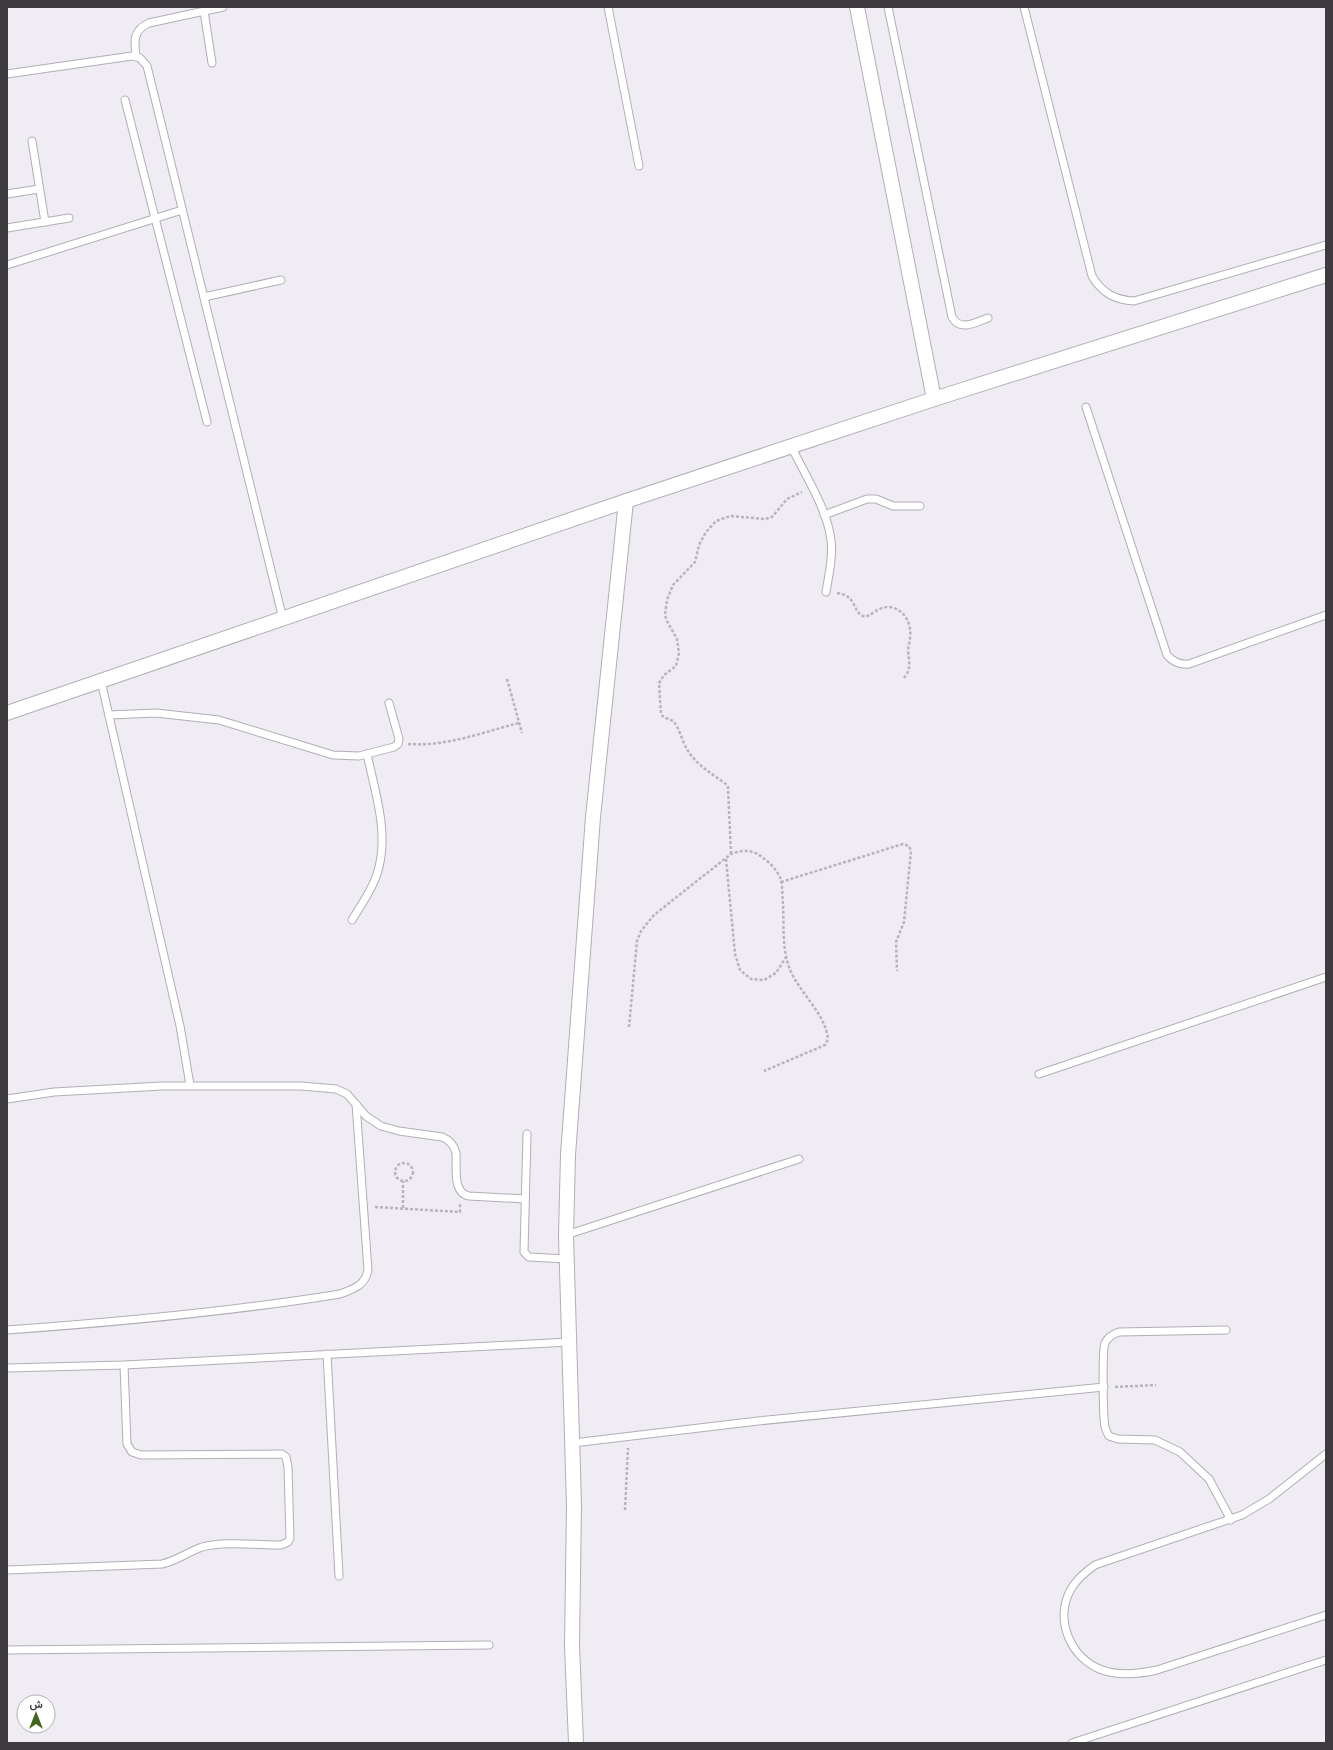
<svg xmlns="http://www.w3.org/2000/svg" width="1333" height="1750" viewBox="0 0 1333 1750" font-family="Poppins,Vazirmatn,sans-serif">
  <rect width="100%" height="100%" fill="#efecf3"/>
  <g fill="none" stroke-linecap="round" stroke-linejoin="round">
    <g stroke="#b2aeb6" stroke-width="9">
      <g id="service">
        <polyline points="608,7 639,166"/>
        <path d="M 888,7 L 952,317 C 960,332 976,322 988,318"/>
        <path d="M 1024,7 L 1092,276 C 1102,293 1115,300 1134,301 L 1326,245"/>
        <polyline points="204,11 212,63"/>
        <path d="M 136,56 C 134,41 133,30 149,23 L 223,7"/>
        <polyline points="7,74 132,56 140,58 147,66 283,619"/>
        <polyline points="125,100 207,422"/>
        <polyline points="32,141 45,222"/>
        <polyline points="7,194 39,189"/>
        <polyline points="7,228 69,218"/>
        <polyline points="7,265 182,210"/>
        <polyline points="204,297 281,280"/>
        <path d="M 1086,407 L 1167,655 C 1173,662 1180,665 1189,664 L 1326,615"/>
        <path d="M 791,446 C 805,475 827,508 831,540 C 833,557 829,574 826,592"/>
        <polyline points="824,515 867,499 876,499 893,506 920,506"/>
        <polyline points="101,681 180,1026 190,1085"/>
        <polyline points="109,715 156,713 219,720 333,755 359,756 394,747 398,744 399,739 389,703"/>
        <path d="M 352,920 C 361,905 372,890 377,874 C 390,835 375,792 367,754"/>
        <polyline points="1039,1074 1326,977"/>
        <path d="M 7,1099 L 54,1092 L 162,1086 L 301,1086 L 336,1089 L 347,1094 L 366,1116 L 381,1126 L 399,1131 L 442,1137 C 450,1140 454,1145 456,1153 C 457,1166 452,1193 469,1196 L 525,1199"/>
        <polyline points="527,1134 524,1252 529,1257 567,1259"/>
        <polyline points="566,1235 799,1159"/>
        <path d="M 7,1330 C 119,1322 229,1312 340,1294 C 353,1289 365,1286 368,1270 L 356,1104"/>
        <path d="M 1226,1330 L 1119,1332 C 1113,1334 1108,1337 1105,1343 C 1102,1350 1103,1417 1105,1427 C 1106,1431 1107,1433 1109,1436 L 1118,1439 L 1155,1440 L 1180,1452 L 1209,1479 L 1231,1520"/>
        <polyline points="327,1354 339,1576"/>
        <polyline points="7,1368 124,1365 569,1342"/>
        <polyline points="573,1443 758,1421 1104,1387"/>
        <path d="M 1326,1454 L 1269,1499 L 1242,1515 L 1095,1565 C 1085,1572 1077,1579 1071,1589 C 1054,1619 1070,1658 1102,1670 C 1119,1676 1139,1674 1157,1670 L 1326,1615"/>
        <path d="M 7,1570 L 162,1564 C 176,1561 188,1552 202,1547 C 224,1541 258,1545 281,1545 L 288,1542 L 290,1538 L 288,1467 L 286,1457 L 282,1454 L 141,1455 L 132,1452 L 127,1444 L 124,1365"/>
        <polyline points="7,1650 489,1645"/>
        <polyline points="1072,1743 1326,1660"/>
      </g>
    </g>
    <g stroke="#b2aeb6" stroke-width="16">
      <g id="minor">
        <polyline points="857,7 934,399"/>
        <polyline points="7,713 626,501 934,399 1326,275"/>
        <polyline points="576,1743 572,1646 574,1505 566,1235 568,1155 593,817 626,501"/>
      </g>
    </g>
    <g stroke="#b7b4ba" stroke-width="2.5" stroke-dasharray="3 2" stroke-linecap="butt">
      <path d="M 837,593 C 858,596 852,612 863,616 C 871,619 878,603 894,608 C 906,612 912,626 910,638 C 910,642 908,646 908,650 C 909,662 912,669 903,679"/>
      <polyline points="507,679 522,733"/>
      <path d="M 408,744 C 446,747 483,732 519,723"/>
      <path d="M 731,854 L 728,787 L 726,784 C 712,774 697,765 688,751 C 683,743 679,728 674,722 C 670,718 664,719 661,714 L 659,683 L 664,675 L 676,666 L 679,653 L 677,639 L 667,621 L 665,615 L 667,600 L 673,585 L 695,562 L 699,545 L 706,532 L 716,521 L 730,516 L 765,519 L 772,517 L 787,499 L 802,492"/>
      <polyline points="726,859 735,954 740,970 751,979 764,980 776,973 786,957"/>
      <polyline points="781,882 903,844 909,846 911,851 904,922 896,942 897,971"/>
      <path d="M 629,1027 L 637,941 L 641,931 L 654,915 L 731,854 C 742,850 752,849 762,857 C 769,862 776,869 780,877 C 783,885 782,895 783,904 C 784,925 782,947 789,967 C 798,992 825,1012 828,1039 L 825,1045 L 764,1071"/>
      <circle cx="404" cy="1172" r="9"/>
      <polyline points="375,1207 460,1212 460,1204"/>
      <polyline points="403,1208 403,1181"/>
      <polyline points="1115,1387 1156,1385"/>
      <polyline points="625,1510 628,1448"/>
    </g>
    <use href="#service" stroke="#fff" stroke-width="7"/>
    <use href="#minor" stroke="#fff" stroke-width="14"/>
  </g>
  <rect width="1333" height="1750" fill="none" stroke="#3d3b3e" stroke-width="16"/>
  <g transform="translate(36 1714)"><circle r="19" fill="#ffffff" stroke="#b1b1b2"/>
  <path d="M0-3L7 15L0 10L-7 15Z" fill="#43651c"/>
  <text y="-6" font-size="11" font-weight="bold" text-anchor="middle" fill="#3d3b3e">ش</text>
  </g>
</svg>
